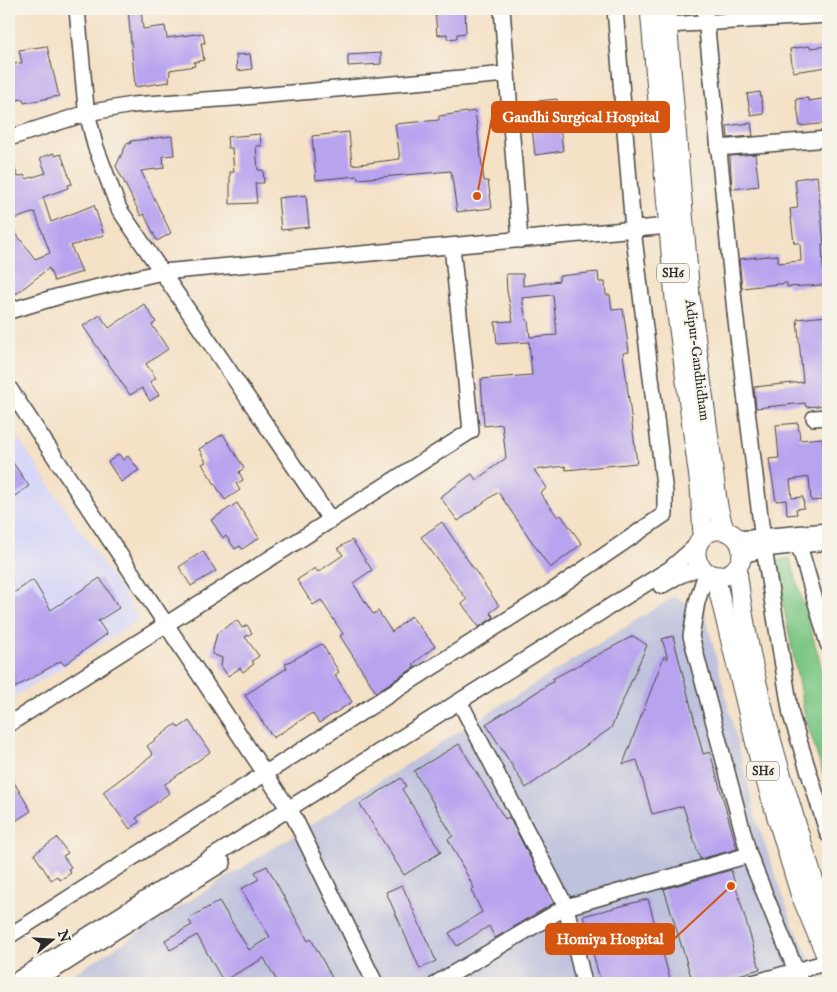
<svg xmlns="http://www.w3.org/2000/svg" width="837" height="992" viewBox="0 0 837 992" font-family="'IM FELL English',serif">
  <rect width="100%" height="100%" fill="#f7f3e8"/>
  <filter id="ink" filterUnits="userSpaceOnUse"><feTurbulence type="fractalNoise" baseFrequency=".02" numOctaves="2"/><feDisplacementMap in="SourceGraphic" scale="10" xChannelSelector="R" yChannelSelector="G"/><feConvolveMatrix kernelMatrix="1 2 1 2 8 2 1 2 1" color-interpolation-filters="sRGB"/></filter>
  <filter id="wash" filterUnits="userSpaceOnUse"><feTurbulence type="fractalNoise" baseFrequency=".0096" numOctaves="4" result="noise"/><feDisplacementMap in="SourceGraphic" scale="20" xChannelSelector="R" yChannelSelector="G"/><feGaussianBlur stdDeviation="1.12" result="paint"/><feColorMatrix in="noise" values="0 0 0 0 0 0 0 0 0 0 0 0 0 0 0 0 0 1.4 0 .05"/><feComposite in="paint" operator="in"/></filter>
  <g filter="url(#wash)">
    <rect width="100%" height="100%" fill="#f4e1c6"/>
    <polygon fill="#d7d7f8" points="9,425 140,619 9,700"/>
    <polygon fill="#bfc2dd" points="673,597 704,609 757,821 791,919 821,983 59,983"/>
    <polygon fill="#7cc785" stroke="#547958" points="790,558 828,690 828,790 805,716 775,561"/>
    <g id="blocks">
      <g fill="#b8a3ef" fill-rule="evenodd">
        <polygon points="128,9 141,9 143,29 165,26 167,38 203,33 205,43 201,43 204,60 194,62 195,66 170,70 169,82 135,87"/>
        <polygon points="435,9 465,9 466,33 457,34 457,38 447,39 447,34 437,35"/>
        <polygon points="47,46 59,96 24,103 23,99 9,101 9,64 22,63 19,50"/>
        <polygon points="809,46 810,48 828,46 828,67 793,72 790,49"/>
        <polygon points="381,53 381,64 348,66 348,55"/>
        <polygon points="250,54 252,69 237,71 236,55"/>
        <polygon points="760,92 764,114 751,116 747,94"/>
        <polygon points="808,98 809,101 828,98 828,123 800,126 796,99"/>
        <polygon points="557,99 563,151 535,155 529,102"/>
        <polygon points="475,111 484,181 488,181 492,208 457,212 451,171 358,179 357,176 316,180 312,136 349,132 352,165 400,159 395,124 439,120 439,116"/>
        <polygon points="751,123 753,136 728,138 727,126"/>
        <polygon points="260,134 261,146 256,146 258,170 263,170 264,183 255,183 257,203 230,204 230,172 234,172 232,148 228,148 227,137"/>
        <polygon points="172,136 174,155 163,156 164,168 141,171 171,233 157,241 144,214 141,216 116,166 127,143 130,144 131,141"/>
        <polygon points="54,153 55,156 61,154 72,184 68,185 68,188 43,197 51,222 94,205 104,235 71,246 82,272 54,281 49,268 16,294 9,284 9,224 35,259 50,253 35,212 9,221 9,154 18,177 24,175 26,179 46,173 40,158"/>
        <polygon points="755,154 759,186 732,189 730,156"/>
        <polygon points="817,176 824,244 822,244 824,285 787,287 787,283 742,288 739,259 778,255 778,263 801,261 800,243 794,243 790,209 798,208 795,179"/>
        <polygon points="306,195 309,227 281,230 278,198"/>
        <path d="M 598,272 L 599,282 L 605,282 L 606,295 L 610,295 L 612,310 L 623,309 L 629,352 L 623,353 L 637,463 L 566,470 L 565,466 L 534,470 L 547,488 L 540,493 L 558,517 L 561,515 L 582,544 L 550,568 L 498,492 L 458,521 L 440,497 L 472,474 L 476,480 L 506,458 L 502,424 L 484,426 L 481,379 L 532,375 L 529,342 L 497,344 L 495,322 L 513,321 L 507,291 L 506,274 L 523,274 L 523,286 L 559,281 L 559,276 ZM 553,295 L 557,335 L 530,337 L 528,320 L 526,320 L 522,298 Z"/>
        <polygon points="144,304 156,322 152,325 168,349 146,364 156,378 150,382 159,395 150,401 142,388 130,395 83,326 100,315 109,328"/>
        <polygon points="828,316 828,405 806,407 805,403 756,408 754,387 803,382 797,319"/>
        <polygon points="798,423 800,440 822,438 828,496 822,496 823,500 811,501 809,477 790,480 792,498 803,497 804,508 796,509 797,514 787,515 786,500 776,501 769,459 779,458 776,425"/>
        <polygon points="223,434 244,468 239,472 243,480 236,484 240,490 225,500 202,464 206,462 199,449"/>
        <polygon points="119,454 123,460 128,456 139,470 121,482 108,462"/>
        <polygon points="9,457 29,486 9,500"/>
        <polygon points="237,503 259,538 242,549 240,546 235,549 226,536 223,538 211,520"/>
        <polygon points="442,522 499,606 490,613 494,617 479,627 462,604 467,600 421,537"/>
        <polygon points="352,540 372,570 353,583 373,614 378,611 392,632 411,616 435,646 413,664 415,667 376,692 340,636 343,634 321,600 313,605 297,580 315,568 318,572 343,555 338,548"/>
        <polygon points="203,551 216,571 191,586 179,567"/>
        <polygon points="100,578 119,608 98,621 107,634 64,665 61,661 9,691 9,596 33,580 51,610"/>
        <polygon points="237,620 242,628 247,625 252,633 245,637 259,656 252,661 254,664 243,672 240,668 228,676 221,666 222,658 212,654 217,633"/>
        <polygon points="633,636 647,645 611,728 526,788 486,724 554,681 552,679"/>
        <polygon points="673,636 703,754 710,752 737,849 700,859 683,806 652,814 637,760 623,764 664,656 668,659 662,639"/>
        <polygon points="322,644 339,672 335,675 352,702 319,723 312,713 273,738 245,695 287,668 285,664"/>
        <polygon points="189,721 210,752 164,785 169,793 136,818 139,822 130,829 103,792 153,755 147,746 176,724 179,728"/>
        <polygon points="459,744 505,819 509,817 554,903 495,938 489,926 457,946 449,933 482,912 471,890 474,888 448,839 453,836 414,771"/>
        <polygon points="9,774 31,811 9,825"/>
        <polygon points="401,778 406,786 402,789 441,852 404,875 360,804"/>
        <polygon points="57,838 68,853 63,856 71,867 68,869 71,873 60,880 57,876 51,880 34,854"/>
        <polygon points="267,866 308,941 311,939 335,983 278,983 264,958 223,981 197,935 170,950 165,940 192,925 188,919 219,901 249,950 270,937 241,889 259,879 255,872"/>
        <polygon points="731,870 760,969 711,983 693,983 664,889"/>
        <polygon points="402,885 436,961 420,969 386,892"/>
        <polygon points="648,899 671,983 601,983 583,916"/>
      </g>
    </g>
  </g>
  <g filter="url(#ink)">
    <use href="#blocks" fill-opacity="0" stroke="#494642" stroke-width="1"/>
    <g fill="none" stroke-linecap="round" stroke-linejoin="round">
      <g stroke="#494642" stroke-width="18">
        <g id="minor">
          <polyline points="77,9 86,108 95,145 119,209 330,519"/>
          <polyline points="502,9 520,240"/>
          <polyline points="705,9 735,312 764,549 791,715 828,834"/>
          <polyline points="668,25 828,15"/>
          <polyline points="9,138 87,113 132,105 234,98 507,74"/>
          <polyline points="718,148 828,139"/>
          <polyline points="9,311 60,296 162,272 669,226"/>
          <polyline points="9,388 294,817 375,983"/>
          <polyline points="814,418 828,417"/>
          <polyline points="738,539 828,531"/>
          <polyline points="799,545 828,644"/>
          <polyline points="743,555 764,549 828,542"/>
          <polyline points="706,573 697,602 691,636 749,855 801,983"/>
          <polyline points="661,586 676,577 700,567"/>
          <polyline points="9,724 471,431 452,246"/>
          <polyline points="9,936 551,592 665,514 665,493 633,229 615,9"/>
          <polyline points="12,983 671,568 696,546"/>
          <polyline points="34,983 223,863"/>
          <polyline points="437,983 566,907 464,710"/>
          <polyline points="584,983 566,907 749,855"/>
          <polyline points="753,983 828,962"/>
        </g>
      </g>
      <g stroke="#494642" stroke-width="21">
        <g id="major">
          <polyline points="650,9 675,299 700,486 703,536"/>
          <polyline points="666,9 690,296 718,507 724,530"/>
          <circle cx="719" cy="553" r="23"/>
          <path d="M 737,569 C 746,651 767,731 792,810 C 803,847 813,884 828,919"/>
          <polyline points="715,576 760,761 800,893 828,960"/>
        </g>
      </g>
      <use href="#minor" stroke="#fff" stroke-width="15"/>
      <use href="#major" stroke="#fff" stroke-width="19"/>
    </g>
  </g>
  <g text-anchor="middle" stroke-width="4" stroke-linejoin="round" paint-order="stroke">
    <g fill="#f7f3e8" stroke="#686764" stroke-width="1">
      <rect x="657" y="263.5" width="32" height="19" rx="4"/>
      <rect x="747" y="761.5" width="32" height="19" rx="4"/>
    </g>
    <g font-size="12" font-weight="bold" fill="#2b2b2b">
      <text x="673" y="277">SH6</text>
      <text x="763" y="775">SH6</text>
    </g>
    <g font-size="14" fill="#2b2b2b" stroke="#f7f3e8">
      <text transform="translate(698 360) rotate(83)" y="5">Adipur-Gandhidham</text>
    </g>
  </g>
  <path fill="none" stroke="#d5540f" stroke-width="2" d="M477 196L492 117M731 886L674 939"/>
  <g fill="#d5540f" stroke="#f7f3e8" stroke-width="2">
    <circle cx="477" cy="196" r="5"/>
    <circle cx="731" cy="886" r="5"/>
  </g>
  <g fill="#d5540f" stroke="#d5540f" stroke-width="2">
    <rect x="492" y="102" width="177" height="30" rx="5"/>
    <rect x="546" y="924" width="128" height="30" rx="5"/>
  </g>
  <g font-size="15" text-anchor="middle" font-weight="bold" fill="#fff">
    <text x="581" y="122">Gandhi Surgical Hospital</text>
    <text x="610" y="944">Homiya Hospital</text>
  </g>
  <rect width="837" height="992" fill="none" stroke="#f7f3e8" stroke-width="30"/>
  <g transform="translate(52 940) rotate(72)" stroke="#f7f3e8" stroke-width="4" paint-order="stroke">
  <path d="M0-4L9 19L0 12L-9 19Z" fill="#2b2b2b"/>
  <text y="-8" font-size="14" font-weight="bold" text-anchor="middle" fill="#2b2b2b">N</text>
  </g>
</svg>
